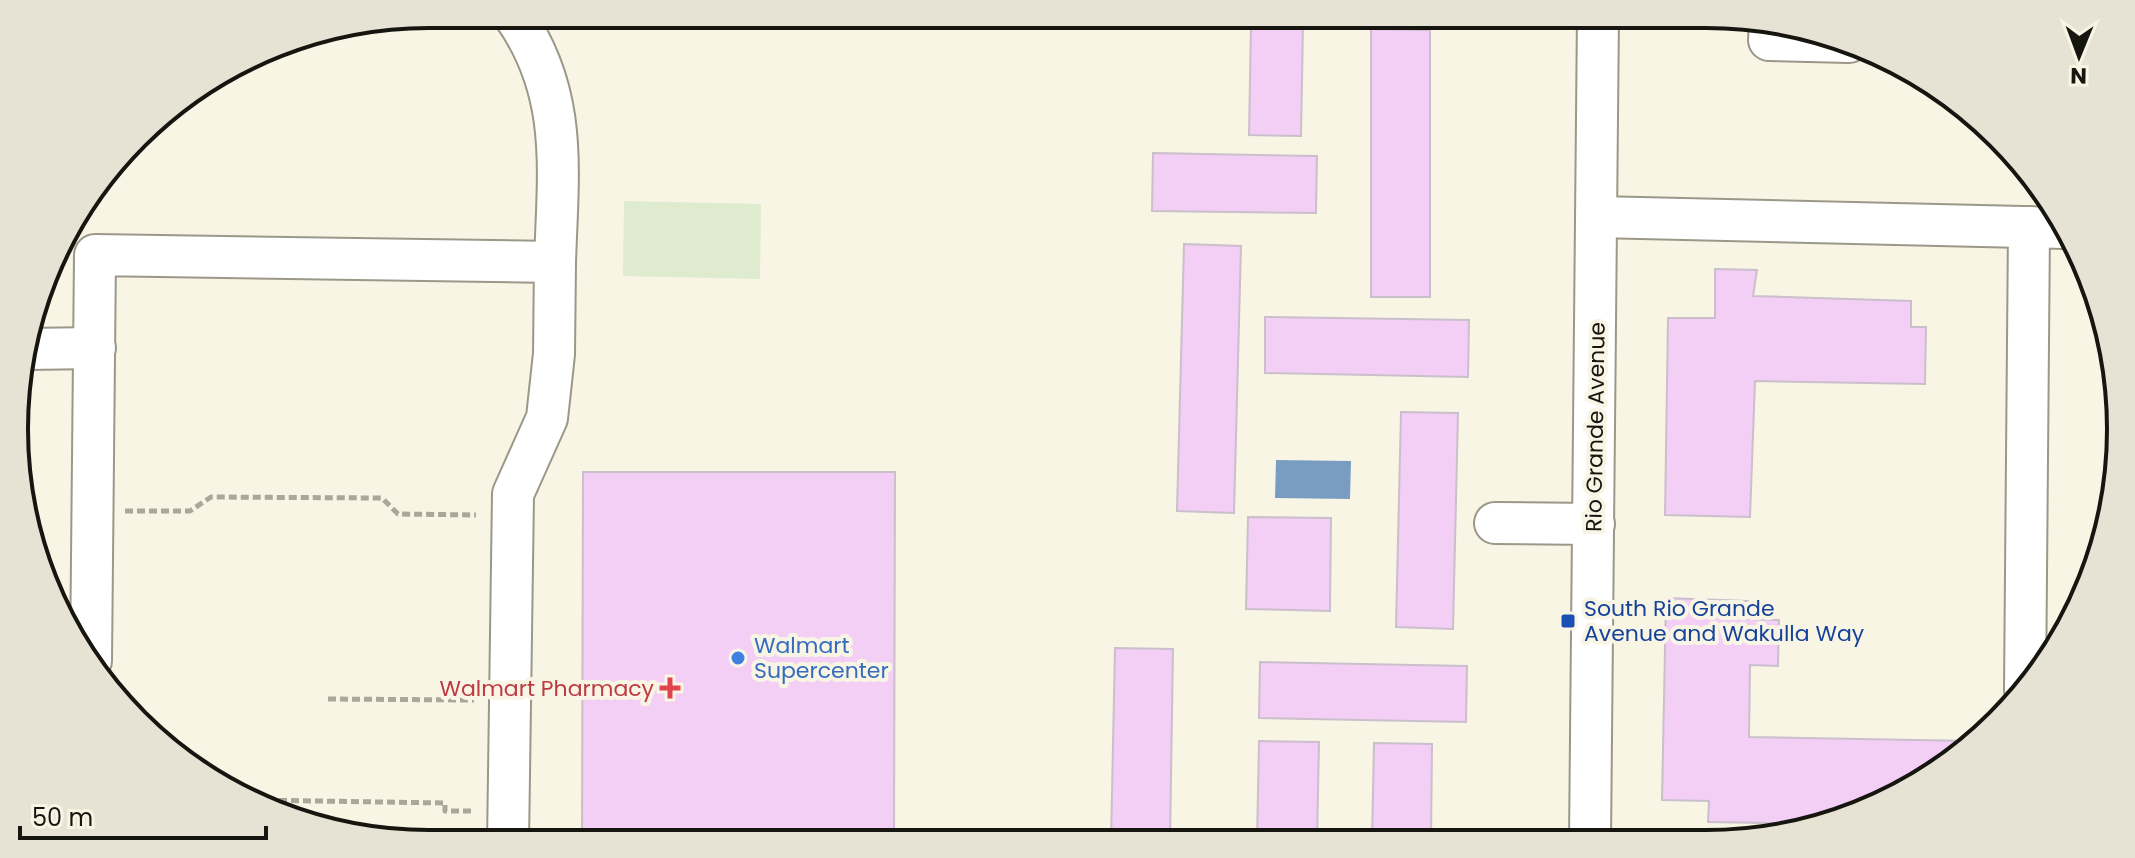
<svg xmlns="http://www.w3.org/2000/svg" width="2135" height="858" viewBox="0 0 2135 858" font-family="Poppins,sans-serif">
  <rect width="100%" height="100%" fill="#f9f5e5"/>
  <polygon fill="#deebcf" points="624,201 761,204 760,279 623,276"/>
  <g fill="#799dc0">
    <polygon points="2108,357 2120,401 2108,498"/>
    <polygon points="1276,460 1351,461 1350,499 1275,498"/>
  </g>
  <g fill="#f3cef5" stroke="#cabfcb" stroke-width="2">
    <polygon points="1251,23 1303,24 1301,136 1249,135"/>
    <polygon points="1371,29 1430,30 1430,297 1371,297"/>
    <polygon points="1153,153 1317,156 1316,213 1152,211"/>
    <polygon points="1184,244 1241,246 1234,513 1177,511"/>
    <polygon points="1715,269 1757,270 1753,296 1911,301 1911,327 1926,327 1925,384 1755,381 1750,517 1665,515 1668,318 1715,318"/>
    <polygon points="1265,317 1469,320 1468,377 1265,373"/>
    <polygon points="1401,412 1458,413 1453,629 1396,627"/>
    <polygon points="583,472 895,472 894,843 582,844"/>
    <polygon points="1248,517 1331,518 1330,611 1246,609"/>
    <polygon points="1666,598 1748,601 1748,619 1779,620 1778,666 1750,665 1749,737 1970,741 1970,747 1889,801 1816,824 1708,822 1709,801 1662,800"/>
    <polygon points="1115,648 1173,649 1170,842 1111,842"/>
    <polygon points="1260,662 1467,666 1466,722 1259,718"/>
    <polygon points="1259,741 1319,742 1317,842 1257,842"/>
    <polygon points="1374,743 1432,744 1431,841 1372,841"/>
  </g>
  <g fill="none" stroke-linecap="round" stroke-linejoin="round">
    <g stroke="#9b9889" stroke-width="44">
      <g id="minor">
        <path d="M 513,14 C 569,93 558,170 555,262"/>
        <polyline points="1770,24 1769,40 1849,42"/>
        <polyline points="1597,217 2065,228"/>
        <polyline points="26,349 95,348"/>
        <polyline points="1495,523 1594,524"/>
        <polyline points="91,661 95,255 555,262 554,354 547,418 513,494 508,844"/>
        <polyline points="2025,690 2029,227"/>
        <polyline points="1590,841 1598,14"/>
      </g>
    </g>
    <g stroke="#a9a69a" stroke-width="5" stroke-dasharray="8 4" stroke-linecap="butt">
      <polyline points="125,511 190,511 211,497 382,498 398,514 476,515"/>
      <polyline points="328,699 474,700"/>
      <polyline points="255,800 445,803 445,811 474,811"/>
    </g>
    <use href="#minor" stroke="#fff" stroke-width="40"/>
  </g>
  <rect fill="#1a4fb4" stroke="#f9f5e5" stroke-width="3" x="1560" y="613" width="16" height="16" rx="4"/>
  <circle fill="#3f7fe0" stroke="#f9f5e5" stroke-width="3" cx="738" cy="658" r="8"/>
  <path fill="#e0444e" stroke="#f9f5e5" stroke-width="3" d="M666 676h8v8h8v8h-8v8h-8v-8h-8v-8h8z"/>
  <g text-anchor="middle" stroke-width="8" stroke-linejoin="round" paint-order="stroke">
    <g font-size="22" fill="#161510" stroke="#f9f5e5">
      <text transform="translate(1595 427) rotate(-89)" y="8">Rio Grande Avenue</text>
    </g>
    <g font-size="22" fill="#164399" stroke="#f9f5e5" text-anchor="start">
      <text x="1584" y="616">South Rio Grande<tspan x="1584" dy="25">Avenue and Wakulla Way</tspan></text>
    </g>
    <g font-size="22" fill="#366cbe" stroke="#f9f5e5" text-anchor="start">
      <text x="754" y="653">Walmart<tspan x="754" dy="25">Supercenter</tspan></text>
    </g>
    <g font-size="22" fill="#be3a42" stroke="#f9f5e5" text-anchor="end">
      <text x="654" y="696">Walmart Pharmacy</text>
    </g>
  </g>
  <path d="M0 0H2135V858H0ZM429 28H1706A401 401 0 0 1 2107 429V429A401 401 0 0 1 1706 830H429A401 401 0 0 1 28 429V429A401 401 0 0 1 429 28Z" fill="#e7e3d4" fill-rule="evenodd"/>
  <path fill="none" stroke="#161510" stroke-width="4" d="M429 28H1706A401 401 0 0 1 2107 429V429A401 401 0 0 1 1706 830H429A401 401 0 0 1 28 429V429A401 401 0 0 1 429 28Z"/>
  <g transform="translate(2079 56) rotate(181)" stroke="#f9f5e5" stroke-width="6" paint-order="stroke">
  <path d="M0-6L14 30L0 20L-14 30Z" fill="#161510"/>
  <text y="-12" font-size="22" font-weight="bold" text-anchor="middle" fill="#161510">N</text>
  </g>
  <path d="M20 826v12h246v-12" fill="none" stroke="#161510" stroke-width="4"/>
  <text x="32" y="826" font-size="24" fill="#161510" stroke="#f9f5e5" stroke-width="6" paint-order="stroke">50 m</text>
</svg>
